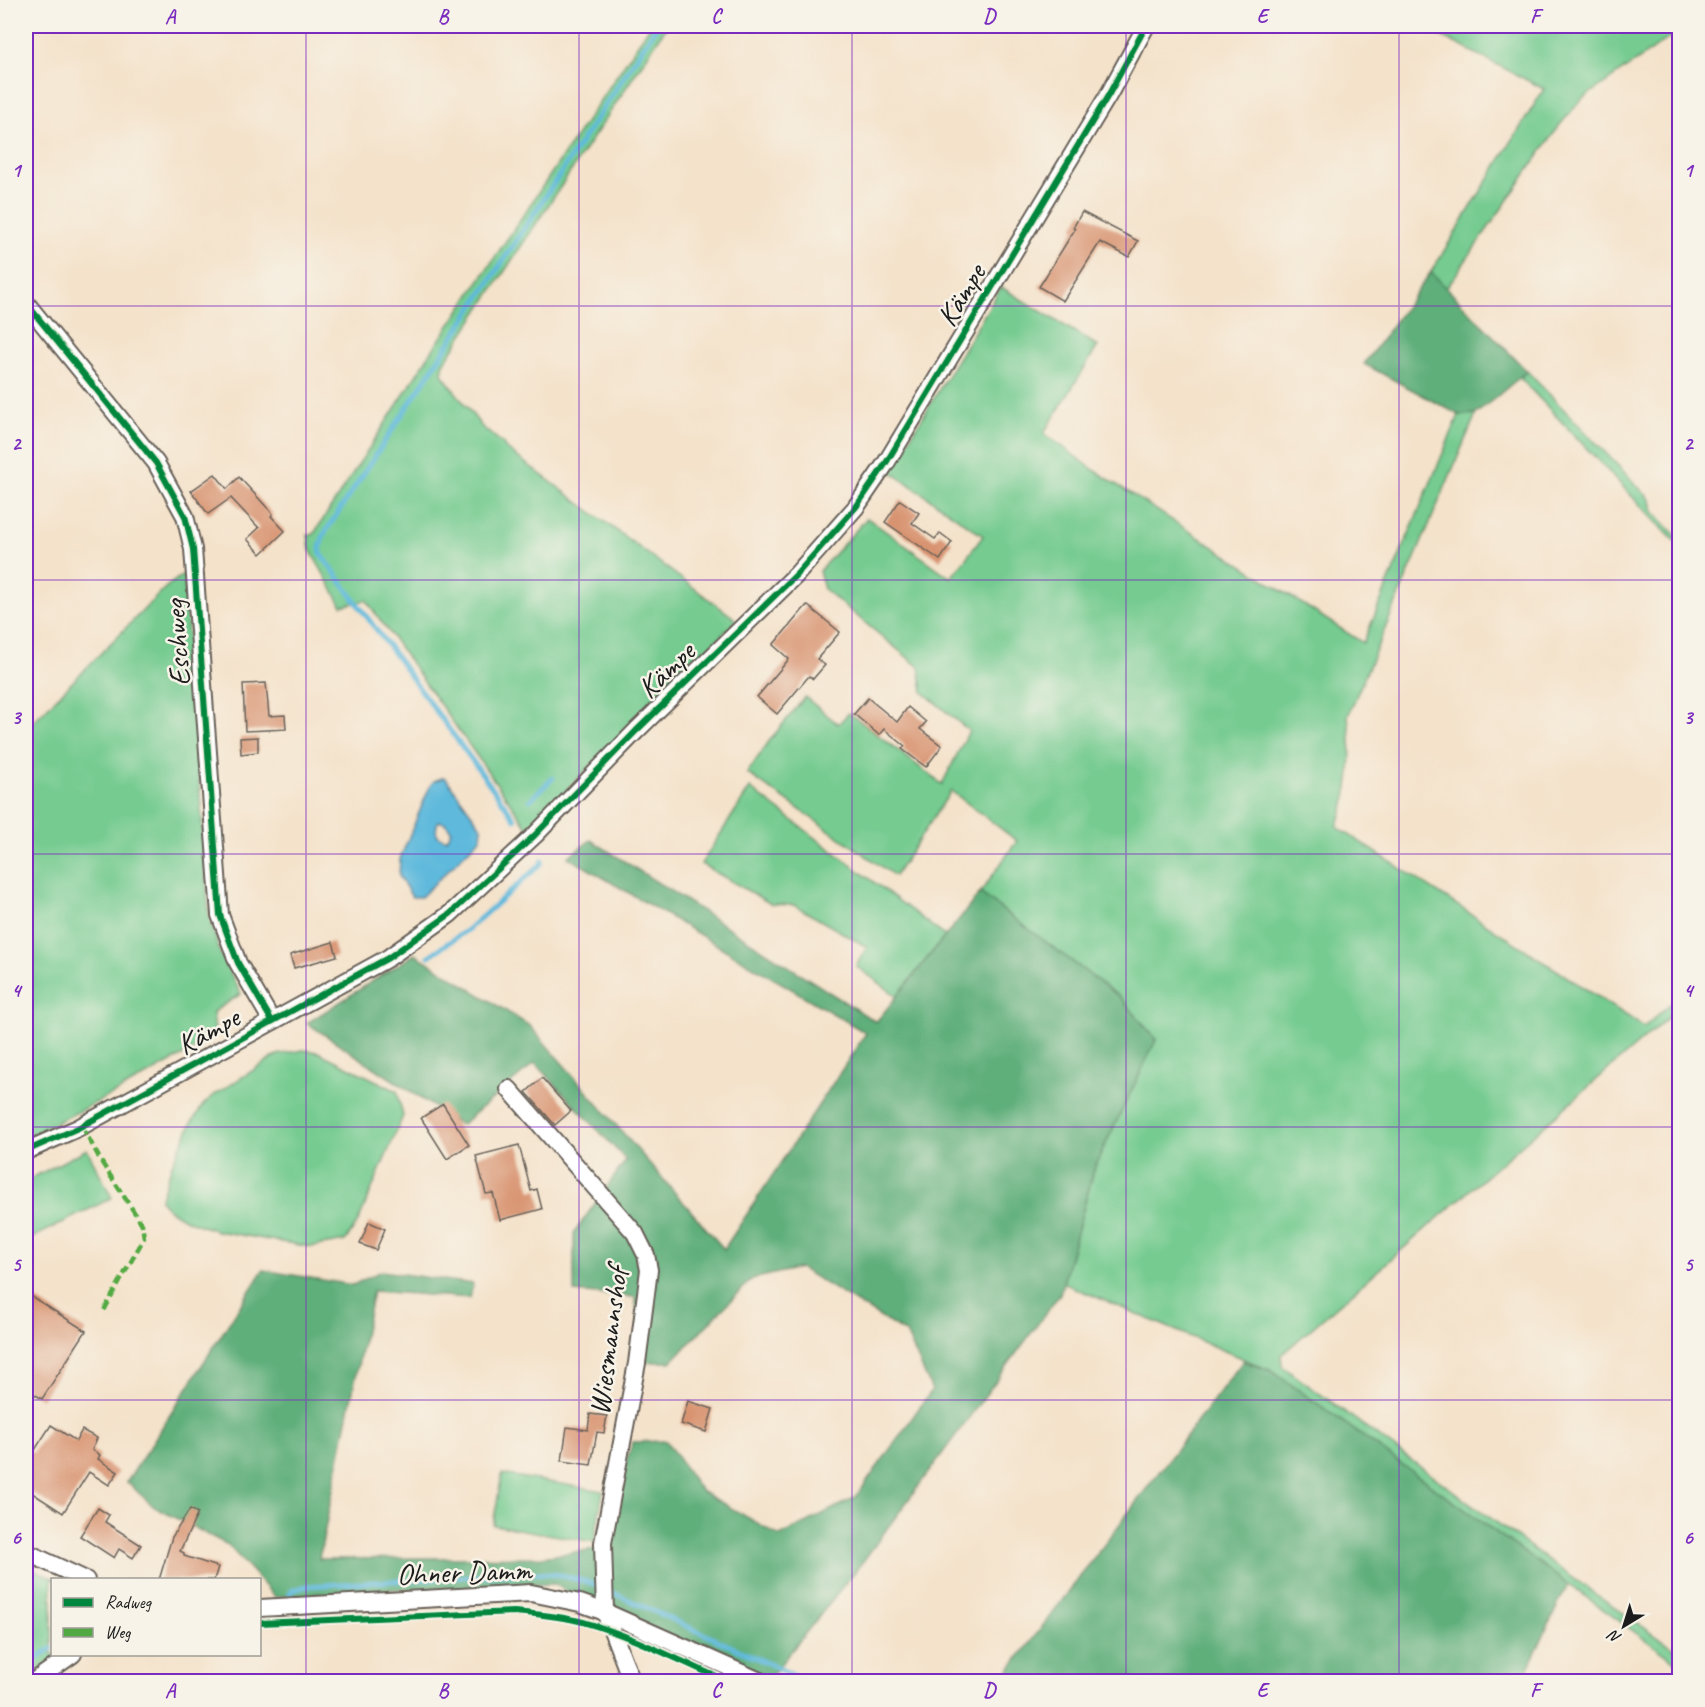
<svg xmlns="http://www.w3.org/2000/svg" width="1705" height="1707" viewBox="0 0 1705 1707" font-family="Caveat,sans-serif">
  <rect width="100%" height="100%" fill="#f7f3e8"/>
  <filter id="ink" filterUnits="userSpaceOnUse"><feTurbulence type="fractalNoise" baseFrequency=".0167" numOctaves="2"/><feDisplacementMap in="SourceGraphic" scale="12" xChannelSelector="R" yChannelSelector="G"/><feConvolveMatrix kernelMatrix="1 2 1 2 8 2 1 2 1" color-interpolation-filters="sRGB"/></filter>
  <filter id="wash" filterUnits="userSpaceOnUse"><feTurbulence type="fractalNoise" baseFrequency=".008" numOctaves="4" result="noise"/><feDisplacementMap in="SourceGraphic" scale="24" xChannelSelector="R" yChannelSelector="G"/><feGaussianBlur stdDeviation="1.35" result="paint"/><feColorMatrix in="noise" values="0 0 0 0 0 0 0 0 0 0 0 0 0 0 0 0 0 1.4 0 .05"/><feComposite in="paint" operator="in"/></filter>
  <g filter="url(#wash)">
    <rect width="100%" height="100%" fill="#f4e2ca"/>
    <g fill="#74cb90" stroke="#487456" stroke-width="1.5">
      <polygon points="650,26 667,26 444,363 442,374 482,427 505,445 504,447 737,620 528,828 366,600 342,606 310,550 308,535 313,535 430,354"/>
      <polygon points="1422,26 1679,26 1679,31 1582,99 1559,126 1446,289 1431,272 1544,89"/>
      <path d="M 1001,287 L 1098,346 L 1044,433 L 1094,470 L 1363,643 L 1459,415 L 1476,414 L 1348,716 C 1353,758 1352,787 1337,827 L 1644,1027 L 1679,996 L 1679,1008 L 1281,1355 L 1282,1366 L 1566,1573 L 1679,1652 L 1679,1664 L 1272,1371 L 1063,1283 L 1095,1166 L 1156,1039 L 1121,998 L 980,893 L 1017,841 L 951,791 L 895,876 L 747,773 L 770,740 L 805,697 L 838,724 L 849,713 L 942,784 L 969,731 L 923,692 L 919,667 L 824,589 L 819,571 L 867,518 L 951,578 L 983,536 L 890,471 Z"/>
      <polygon points="1527,371 1651,500 1653,511 1679,539 1679,546 1520,378"/>
      <polygon points="184,574 209,916 220,953 241,994 213,1012 215,1032 198,1047 117,1092 26,1138 26,729 166,587"/>
      <polygon points="750,788 945,936 897,996 856,966 867,947 794,905 771,904 701,864"/>
      <polygon points="303,1050 318,1052 397,1091 403,1116 357,1224 345,1241 311,1247 217,1231 186,1220 168,1209 160,1200 173,1162 192,1122 203,1105 214,1095 277,1055"/>
      <polygon points="87,1149 112,1198 26,1241 26,1181"/>
      <polygon points="502,1474 603,1491 594,1542 493,1525"/>
      <polygon points="26,1566 55,1579 52,1580 52,1654 62,1655 26,1678"/>
    </g>
    <g fill="#5faf7a" stroke="#3e664b" stroke-width="1.5">
      <polygon points="1431,272 1527,371 1476,414 1459,415 1364,364"/>
      <polygon points="591,840 876,1022 980,893 1121,998 1156,1040 1095,1166 1060,1294 861,1564 768,1680 580,1601 555,1584 382,1590 275,1597 228,1545 154,1507 127,1482 263,1270 353,1285 381,1271 473,1284 470,1298 373,1291 319,1559 542,1557 595,1549 633,1442 666,1441 701,1491 780,1536 856,1497 932,1390 906,1333 800,1268 752,1279 671,1362 644,1362 635,1297 574,1292 574,1233 626,1160 535,1063 461,1125 307,1023 415,954 530,1026 724,1249 866,1033 568,857"/>
      <polygon points="1243,1361 1272,1371 1568,1584 1522,1681 1001,1681"/>
    </g>
    <path fill="#5eb9dc" stroke="#3d6a7c" stroke-width="1.5" fill-rule="evenodd" d="M 445,777 L 482,828 L 481,838 L 421,897 L 412,897 L 399,876 L 400,859 L 430,786 L 434,781 ZM 438,821 L 445,823 L 451,830 L 449,836 L 446,839 C 435,838 435,830 438,821 Z"/>
    <g fill="none" stroke-linecap="round" stroke-linejoin="round">
      <g stroke="#5eb9dc" stroke-width="5">
        <polyline points="530,800 553,778"/>
        <polyline points="515,819 321,554 320,547 324,534 657,26"/>
        <polyline points="429,956 467,930 541,864 542,861"/>
        <polyline points="290,1594 293,1590 307,1586 533,1573 560,1575 594,1584 809,1682"/>
        <polyline points="26,1666 52,1648"/>
      </g>
    </g>
    <g id="blocks">
      <g fill="#d89370">
        <polygon points="1082,212 1138,241 1129,257 1100,242 1063,301 1039,287 1075,229 1073,228"/>
        <polygon points="215,474 227,489 239,477 273,514 271,516 285,531 261,554 247,539 259,528 231,498 208,514 191,491"/>
        <polygon points="900,500 919,513 912,523 935,539 940,533 952,542 940,560 885,522"/>
        <polygon points="807,605 840,632 817,659 825,665 813,679 809,676 777,714 757,697 789,659 773,645"/>
        <polygon points="266,683 269,716 285,715 286,729 245,731 243,684"/>
        <polygon points="868,698 897,722 908,707 926,722 920,729 942,746 926,767 902,749 905,746 884,729 879,735 854,714"/>
        <polygon points="258,737 258,752 241,754 240,738"/>
        <polygon points="333,942 337,956 294,968 290,955"/>
        <polygon points="542,1078 571,1111 555,1125 526,1092"/>
        <polygon points="443,1104 469,1145 447,1159 421,1118"/>
        <polygon points="519,1145 531,1191 537,1189 542,1209 500,1220 493,1193 486,1194 476,1156"/>
        <polygon points="369,1222 385,1229 376,1250 360,1244"/>
        <polygon points="26,1293 86,1331 42,1399 26,1389"/>
        <polygon points="688,1401 713,1409 706,1432 681,1424"/>
        <polygon points="590,1414 607,1416 604,1433 597,1432 591,1465 562,1461 567,1427 588,1430"/>
        <polygon points="51,1425 76,1441 82,1430 97,1438 92,1450 100,1455 98,1459 118,1472 109,1485 89,1472 63,1513 26,1489 26,1448 33,1453"/>
        <polygon points="98,1508 109,1515 105,1522 141,1545 133,1558 119,1549 114,1558 80,1536"/>
        <polygon points="190,1509 198,1513 180,1551 184,1553 184,1556 218,1567 214,1580 159,1580 172,1537"/>
      </g>
    </g>
  </g>
  <g filter="url(#ink)">
    <use href="#blocks" fill-opacity="0" stroke="#686159" stroke-width="1.5"/>
    <g fill="none" stroke-linecap="round" stroke-linejoin="round">
      <g stroke="#686159" stroke-width="20">
        <g id="street">
          <polyline points="26,303 156,463 185,516 193,549 220,915 238,963 272,1021"/>
          <polyline points="509,1089 635,1233 646,1255 649,1270 637,1363 603,1543 605,1612 632,1682"/>
          <polyline points="26,1151 78,1128 388,958 450,914 535,835 636,731 796,575 856,507 886,463 1109,94 1146,26"/>
          <polyline points="26,1552 86,1580"/>
          <polyline points="260,1608 531,1593 580,1603 605,1612 762,1682"/>
          <polyline points="33,1682 73,1654"/>
        </g>
      </g>
      <use href="#street" stroke="#fff" stroke-width="16"/>
      <polyline stroke="#52a943" stroke-width="4.5" stroke-dasharray="9 4.5" stroke-linecap="butt" points="82,1126 102,1163 142,1224 144,1238 102,1314"/>
      <g stroke="#f7f3e8" stroke-width="10">
        <g id="cycleway">
          <polyline points="26,303 156,463 185,516 193,549 220,915 238,963 272,1021"/>
          <polyline points="26,1151 78,1128 388,958 450,914 535,835 636,731 796,575 856,507 886,463 1109,94 1146,26"/>
          <path d="M 260,1623 L 514,1612 C 537,1614 560,1616 583,1622 C 633,1636 680,1661 728,1682"/>
        </g>
      </g>
      <use href="#cycleway" stroke="#00873e" stroke-width="6"/>
    </g>
  </g>
  <path fill="none" stroke="#7b2cbf" stroke-width="1.5" stroke-opacity="0.55" d="M 306,26 L 306,1682M 579,26 L 579,1682M 852,26 L 852,1682M 1126,26 L 1126,1682M 1399,26 L 1399,1682M 26,306 L 1680,306M 26,580 L 1680,580M 26,854 L 1680,854M 26,1127 L 1680,1127M 26,1400 L 1680,1400"/>
  <g text-anchor="middle" stroke-width="5" stroke-linejoin="round" paint-order="stroke">
    <g font-size="30" fill="#1c1c1c" stroke="#f7f3e8">
      <text transform="translate(961 295) rotate(-59)" y="10">Kämpe</text>
      <text transform="translate(177 643) rotate(-94)" y="10">Eschweg</text>
      <text transform="translate(666 670) rotate(-44)" y="10">Kämpe</text>
      <text transform="translate(208 1031) rotate(-29)" y="10">Kämpe</text>
      <text transform="translate(608 1341) rotate(-83)" y="10">Wiesmannshof</text>
      <text transform="translate(464 1572) rotate(-2)" y="10">Ohner Damm</text>
    </g>
  </g>
  <rect width="1705" height="1707" fill="none" stroke="#f7f3e8" stroke-width="66"/>
  <rect x="51" y="1578" width="210" height="78" fill="#f7f3e8" stroke="#9f9d96" stroke-width="1.5"/>
  <rect x="63" y="1598" width="30" height="9" fill="#00873e" stroke="#9f9d96" stroke-width="1.5"/>
  <text x="105" y="1608" font-size="18" fill="#1c1c1c">Radweg</text>
  <rect x="63" y="1628" width="30" height="9" fill="#52a943" stroke="#9f9d96" stroke-width="1.5"/>
  <text x="105" y="1638" font-size="18" fill="#1c1c1c">Weg</text>
  <g transform="translate(1624 1626) rotate(218)" stroke="#f7f3e8" stroke-width="4.5" paint-order="stroke">
  <path d="M0-4.5L10 22L0 15L-10 22Z" fill="#1c1c1c"/>
  <text y="-9" font-size="16" font-weight="bold" text-anchor="middle" fill="#1c1c1c">N</text>
  </g>
  <rect x="33" y="33" width="1639" height="1641" fill="none" stroke="#7b2cbf" stroke-width="2"/>
  <g font-size="20" text-anchor="middle" font-weight="bold" fill="#7b2cbf">
    <text x="170" y="23">A</text>
    <text x="443" y="23">B</text>
    <text x="716" y="23">C</text>
    <text x="989" y="23">D</text>
    <text x="1262" y="23">E</text>
    <text x="1535" y="23">F</text>
    <text x="16" y="177">1</text>
    <text x="1688" y="177">1</text>
    <text x="16" y="450">2</text>
    <text x="1688" y="450">2</text>
    <text x="16" y="724">3</text>
    <text x="1688" y="724">3</text>
    <text x="16" y="997">4</text>
    <text x="1688" y="997">4</text>
    <text x="16" y="1271">5</text>
    <text x="1688" y="1271">5</text>
    <text x="16" y="1544">6</text>
    <text x="1688" y="1544">6</text>
    <text x="170" y="1697">A</text>
    <text x="443" y="1697">B</text>
    <text x="716" y="1697">C</text>
    <text x="989" y="1697">D</text>
    <text x="1262" y="1697">E</text>
    <text x="1535" y="1697">F</text>
  </g>
</svg>
